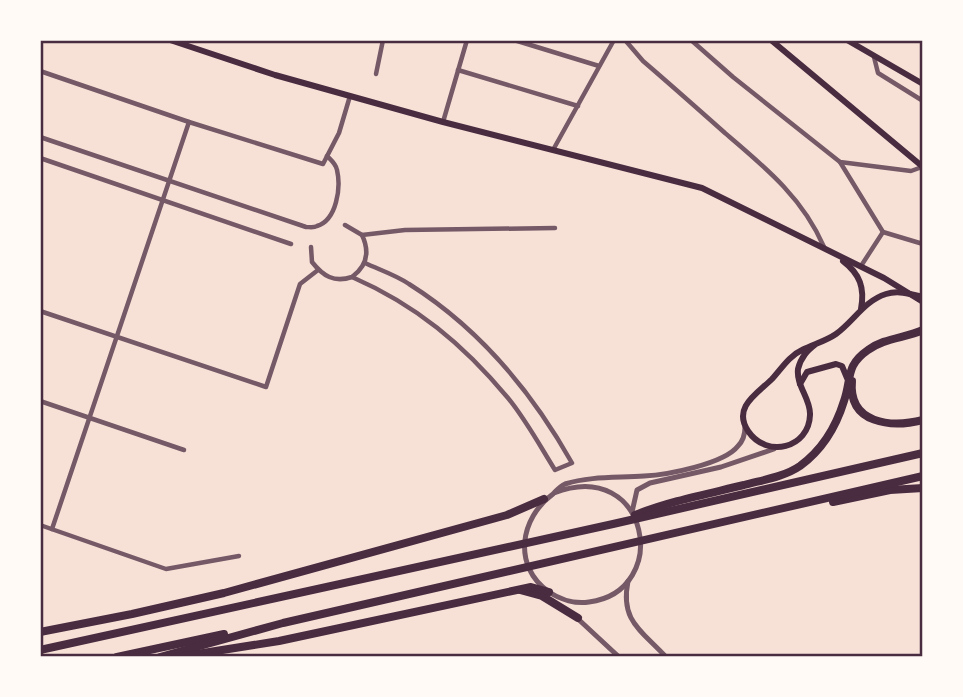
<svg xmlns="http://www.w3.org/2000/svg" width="963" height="697" viewBox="0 0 963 697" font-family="Manrope,sans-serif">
  <rect width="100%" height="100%" fill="#f7e1d7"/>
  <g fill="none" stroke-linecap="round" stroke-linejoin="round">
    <g stroke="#755966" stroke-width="4.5">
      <polyline points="514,40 599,66"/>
      <path d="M 625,40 L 643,61 C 671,85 698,109 725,133 C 765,167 803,198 824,247"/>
      <polyline points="691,40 733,77 840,162 911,171 922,167"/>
      <polyline points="874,57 878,73 923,101"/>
      <polyline points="458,70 578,106"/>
      <polyline points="40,71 189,122 323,164 339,133 350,96"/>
      <polyline points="376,74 383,40"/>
      <polyline points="443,122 467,40"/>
      <path d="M 40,137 L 306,227 C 310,227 314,228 317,226 C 337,220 341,187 337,170 C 336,164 331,160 327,156"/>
      <polyline points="553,150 614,40"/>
      <polyline points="40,158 291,244"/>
      <polyline points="840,162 883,232"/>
      <polyline points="883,232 923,244"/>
      <polyline points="362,235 405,230 555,228"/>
      <path d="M 311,247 L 312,262 C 323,276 334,283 352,277 C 367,266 370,252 362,235 L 345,225"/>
      <polyline points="861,266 883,232"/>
      <path d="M 352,277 C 416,305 463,344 508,398 C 526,420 540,446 555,470 L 572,463 C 532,392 479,328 409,284 C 396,275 380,270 365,263"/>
      <polyline points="40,311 266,387 300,284 318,270"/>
      <polyline points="40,401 184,450"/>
      <polyline points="40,525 166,569 239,556"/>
      <polyline points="52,529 189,122"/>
    </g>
    <g stroke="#755966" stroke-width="5">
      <path d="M 554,493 C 649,456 673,591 589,602 C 576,604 561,600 549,592 C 512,566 520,518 553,494 C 557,490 560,486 565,484 C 590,476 618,478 644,476 C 667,475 724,464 738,446 C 744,440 745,434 745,427"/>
      <polyline points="632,512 637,490 650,483 721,467 774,449"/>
      <path d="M 628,581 C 620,621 641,630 666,657"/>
      <polyline points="577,618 619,657"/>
    </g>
    <g stroke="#4a2c40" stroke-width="6">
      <polyline points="170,40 275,75 443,122 702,188 884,278 923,302"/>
      <polyline points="771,40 923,167"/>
      <polyline points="847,40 923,84"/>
      <path d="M 843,261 C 860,274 865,288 861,309"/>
      <path d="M 816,344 C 807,351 801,357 798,369 C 796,386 811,399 810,415 C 809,448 767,459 748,431 C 732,407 758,393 772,379 C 782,368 789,356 802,350 C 814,344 826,341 836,334 C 854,321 864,301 886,294 C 898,290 911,294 923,297"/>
      <polyline points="800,384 807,372 836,364 842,366 847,378"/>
    </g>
    <g stroke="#4a2c40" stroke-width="8">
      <path d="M 852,381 C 848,424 891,428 923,420"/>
      <polyline points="833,502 890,490 923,488"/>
      <path d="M 635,515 C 670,501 707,494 744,485 C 762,480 784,477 800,466 C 822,450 836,427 844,401 C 852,378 845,366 868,350 C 884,338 905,338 923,330"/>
      <polyline points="520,590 542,596 578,618"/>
      <polyline points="40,632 132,614 224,593 507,515 544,499"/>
      <polyline points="40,650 613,524 923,453"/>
      <polyline points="117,657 224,634"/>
      <polyline points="160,657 283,623 923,476"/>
      <polyline points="178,657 279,641 531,587 549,592"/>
    </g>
  </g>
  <rect width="963" height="697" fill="none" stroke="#fffaf5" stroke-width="84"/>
  <rect x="42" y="42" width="879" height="613" fill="none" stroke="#4a2c40" stroke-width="2.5"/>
</svg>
